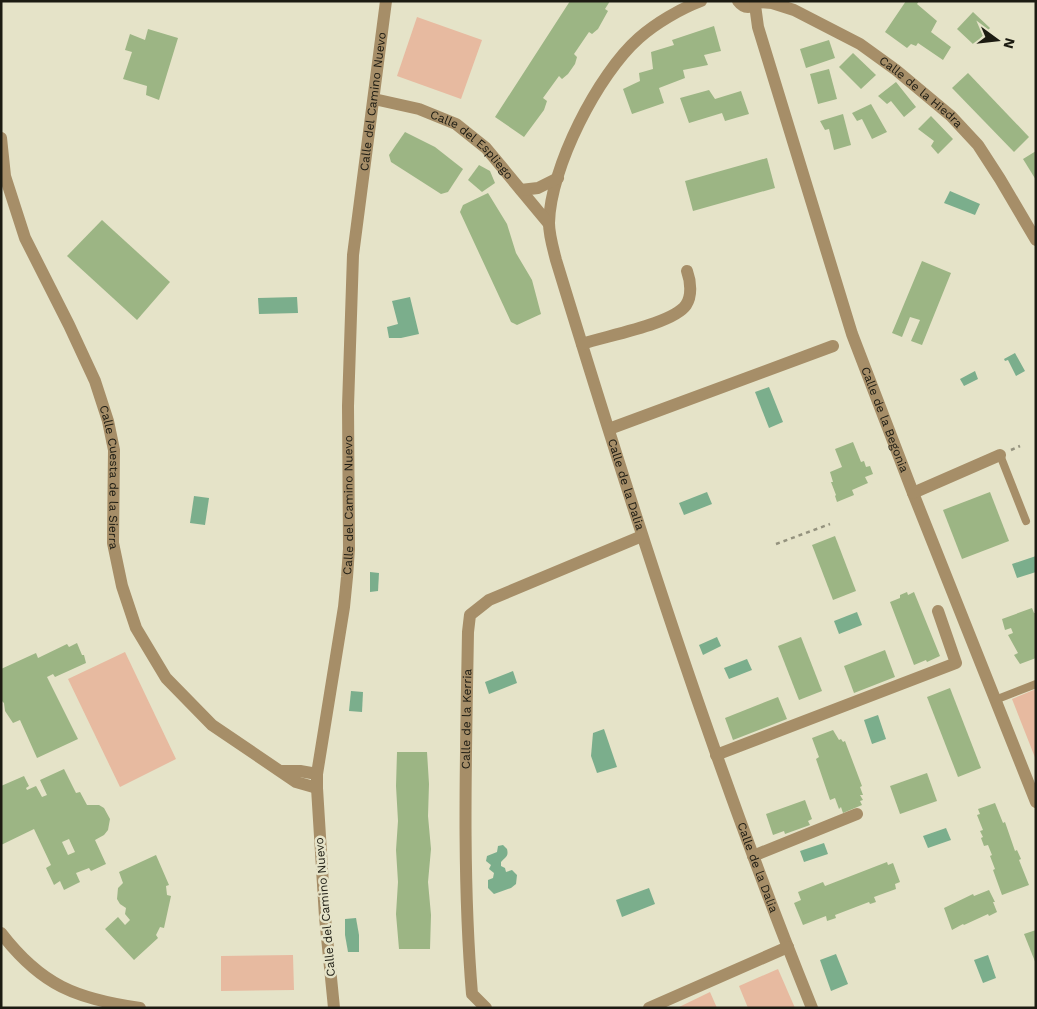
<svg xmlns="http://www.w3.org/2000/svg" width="1037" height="1009" viewBox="0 0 1037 1009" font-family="'Work Sans',sans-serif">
  <rect width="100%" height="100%" fill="#e5e3c8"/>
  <g fill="#e7baa0">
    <polygon points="417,17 482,40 461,99 397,76"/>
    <polygon points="125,652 176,759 120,787 68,679"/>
    <polygon points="1036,689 1036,760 1012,699"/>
    <polygon points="293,955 294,990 221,991 221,956"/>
    <polygon points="778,969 795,1008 748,1008 739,986"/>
    <polygon points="710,992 717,1008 677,1008"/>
  </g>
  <g fill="#7bae8c">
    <polygon points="950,191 980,204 975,215 944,203"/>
    <polygon points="297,297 298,313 259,314 258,298"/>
    <polygon points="410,297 419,334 401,338 389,338 387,327 398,324 392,301"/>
    <polygon points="1015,353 1025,371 1016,376 1008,360 1005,361 1004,359"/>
    <polygon points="975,371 978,379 964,386 960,379"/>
    <polygon points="769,387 783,422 769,428 755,392"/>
    <polygon points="707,492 712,504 684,515 679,503"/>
    <polygon points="194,496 209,498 205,525 190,523"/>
    <polygon points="1036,556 1036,572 1017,578 1012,564"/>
    <polygon points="370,572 379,573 378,591 370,592"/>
    <polygon points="857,612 862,625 839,634 834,621"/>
    <polygon points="717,637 721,646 703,655 699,645"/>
    <polygon points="747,659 752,670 729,679 724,668"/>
    <polygon points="513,671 517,683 489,694 485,682"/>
    <polygon points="351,691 363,692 362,712 349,711"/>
    <polygon points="878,715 886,739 872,744 864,720"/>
    <polygon points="604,729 617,767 597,773 591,756 593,733"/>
    <polygon points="946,828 951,840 928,848 923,836"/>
    <polygon points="824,843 828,854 804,862 800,851"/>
    <path d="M 503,845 L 507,849 C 509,857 505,857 501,862 L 501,866 L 505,868 L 506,872 L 512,870 L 517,875 L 516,884 L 511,888 L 494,894 L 488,888 L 488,880 L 493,878 L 494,873 L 489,869 L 491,865 L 486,861 L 487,856 L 497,852 L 498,846 Z"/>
    <polygon points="649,888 655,904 622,917 616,900"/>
    <polygon points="356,918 359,935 359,952 348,952 345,935 345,919"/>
    <polygon points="836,954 848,984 831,991 820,960"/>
    <polygon points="988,955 996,978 983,983 974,960"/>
  </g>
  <g fill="#9cb584" fill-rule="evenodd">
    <polygon points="570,1 610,1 605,9 608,11 598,29 592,34 589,32 574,54 577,57 575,64 568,74 562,79 559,76 543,98 547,101 544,110 524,137 495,117"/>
    <polygon points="906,1 919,1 917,4 937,21 931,32 951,47 943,60 918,43 916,46 911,44 907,48 885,32"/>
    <polygon points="973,12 990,28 974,45 957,29"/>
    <polygon points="714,26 721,51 704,55 708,65 683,70 685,78 659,88 664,103 632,114 623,89 640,81 639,73 653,69 651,52 674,45 672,40"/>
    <polygon points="148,29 178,38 159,100 146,95 147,86 123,79 132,52 125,50 130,34 145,40"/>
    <polygon points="829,40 835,58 806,68 800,49"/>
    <polygon points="853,53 876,75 861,89 839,67"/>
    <polygon points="829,69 837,99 818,104 810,74"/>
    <polygon points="968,73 1029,137 1014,152 952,88"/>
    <polygon points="896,82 916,107 904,117 891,101 887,104 878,96"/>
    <polygon points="709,90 715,99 741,91 749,114 725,121 722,113 689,123 680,98"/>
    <polygon points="871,104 887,132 872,139 862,119 857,121 852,113"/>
    <polygon points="843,114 851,145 834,150 829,129 825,130 820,121"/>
    <polygon points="931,116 953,139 938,154 931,146 934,141 918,129"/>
    <polygon points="405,132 435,147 463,169 448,192 441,194 391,162 389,155"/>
    <polygon points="1036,151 1036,180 1023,159"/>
    <polygon points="767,158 775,188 693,211 685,181"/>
    <polygon points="479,165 490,171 495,183 482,192 468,180"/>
    <polygon points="488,193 507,224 516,253 532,280 541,314 517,325 511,322 460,212 463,205"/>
    <polygon points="102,220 170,282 137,320 67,256"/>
    <polygon points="922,261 951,273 922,345 911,341 920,320 910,317 902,337 892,333"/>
    <polygon points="853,442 861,462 864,461 866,467 870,466 873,474 865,477 868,483 852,490 854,495 837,502 835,496 836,495 831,482 833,482 830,472 842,467 835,449"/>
    <polygon points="990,492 1009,541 962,559 943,510"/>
    <polygon points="835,536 856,591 833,600 812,545"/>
    <polygon points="907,592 908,595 914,592 940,656 927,662 926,660 914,665 890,602 900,598 900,595"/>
    <polygon points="1032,608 1034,613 1036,613 1036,658 1020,664 1014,655 1018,653 1008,635 1013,633 1011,628 1005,630 1002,619"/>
    <polygon points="801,637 822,691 799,700 778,646"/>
    <polygon points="77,643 82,655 84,655 86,663 55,677 53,674 47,677 78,739 37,758 20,720 13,723 5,711 4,703 1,700 1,669 36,653 38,658 67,644 69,647"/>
    <polygon points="885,650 895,677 854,693 844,666"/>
    <polygon points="950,688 981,768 958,777 927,697"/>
    <polygon points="778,697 787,719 733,740 725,718"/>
    <polygon points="833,730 839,740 841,739 843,742 845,741 862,786 860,787 863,795 860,795 863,800 860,801 862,805 843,813 841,807 839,809 835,798 830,800 816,759 819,757 812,738"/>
    <polygon points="397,752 427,752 429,784 428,816 431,849 428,882 431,915 430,949 399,949 396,914 398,882 396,850 398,821 396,786"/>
    <path d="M 64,769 L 76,793 L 80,792 L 87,805 L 99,805 L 104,808 L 110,819 L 108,830 L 104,835 L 95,840 L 106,864 L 91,871 L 89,868 L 76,873 L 80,882 L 64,890 L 60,881 L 54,885 L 46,868 L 51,865 L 34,829 L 1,845 L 1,786 L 24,776 L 29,786 L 26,788 L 27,790 L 36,786 L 42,797 L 47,795 L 40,780 ZM 69,839 L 75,852 L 68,855 L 62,842 Z"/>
    <polygon points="927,773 937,801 900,814 890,786"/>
    <polygon points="805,800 812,819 808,821 810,825 785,834 784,831 773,835 766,814"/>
    <polygon points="995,803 1003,823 1005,822 1015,851 1017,850 1021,859 1019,860 1029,885 1002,895 993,870 995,869 990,856 992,855 988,845 984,846 981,838 983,837 980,831 983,830 977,815 980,814 978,809"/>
    <polygon points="156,855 169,885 166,886 167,895 171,896 164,928 160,927 156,935 158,938 134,960 105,929 118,917 125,925 130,920 125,914 126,908 120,904 117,899 118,888 123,883 119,872"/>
    <polygon points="887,862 888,865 893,863 900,882 895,884 896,889 874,897 876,902 870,904 869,902 835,915 836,918 827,921 826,916 803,925 794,903 801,900 798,892 823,882 825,886"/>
    <polygon points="989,890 995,902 993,902 997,912 989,916 988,914 964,925 963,924 952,930 944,908 973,894 974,896"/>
    <polygon points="1036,930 1036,964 1024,934"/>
  </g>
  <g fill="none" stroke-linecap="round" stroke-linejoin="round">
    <g stroke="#94927e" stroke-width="2.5" stroke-dasharray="4 4" stroke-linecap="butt">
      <polyline points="1011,450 1020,446"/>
      <polyline points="776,544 830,524"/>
    </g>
    <g stroke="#a68e68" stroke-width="8">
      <polyline points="1000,455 1026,521"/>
      <polyline points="995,700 1036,684"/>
    </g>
    <g stroke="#a68e68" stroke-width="12">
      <path id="s1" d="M 701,1 C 680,9 656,23 639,38 C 598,74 550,168 549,223 C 549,235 553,248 556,260 C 633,512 713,763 812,1008"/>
      <path d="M 738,1 C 744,9 752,9 758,1"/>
      <path id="s2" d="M 758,2 L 772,3 L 794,10 L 860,44 L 896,70 L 951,116 L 978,145 L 1000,179 L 1036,240"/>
      <path id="s3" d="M 755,5 L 758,27 L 852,334 L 913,493 L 1036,802"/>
      <path id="s4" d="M 374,99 L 419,109 L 456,124 L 486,148 L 549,224"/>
      <path id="s5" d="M 1,138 L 5,176 L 25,238 L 69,325 L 95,381 L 108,421 L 114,450 L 113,543 L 122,586 L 136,628 L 166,678 L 212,725 L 296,782 L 317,788"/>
      <polyline points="521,190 538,188 558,178"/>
      <path d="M 582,344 C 605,336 673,324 686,305 C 692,296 691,282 687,271"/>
      <polyline points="609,429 833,346"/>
      <polyline points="913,493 1000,455"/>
      <polyline points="716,755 956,663 938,611"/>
      <polyline points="281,771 300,771 317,774"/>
      <polyline points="753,856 857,814"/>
      <path d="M 1,933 C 41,985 76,999 140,1008"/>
      <path id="s6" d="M 334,1008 L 325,917 L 317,788 L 317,774 L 344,607 L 347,577 L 349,549 L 348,406 L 353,255 L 386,1"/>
      <path id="s7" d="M 486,1008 L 472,994 C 462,874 466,753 468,632 L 470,615 L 489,600 L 642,536"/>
      <polyline points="649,1008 788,947"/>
    </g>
  </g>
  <g text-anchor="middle" stroke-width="5" stroke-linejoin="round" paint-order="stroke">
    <g font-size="12" fill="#1c1b12" stroke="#e5e3c8">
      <text dy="4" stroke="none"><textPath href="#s2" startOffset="189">Calle de la Hiedra</textPath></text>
      <text dy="4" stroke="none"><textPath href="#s6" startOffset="911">Calle del Camino Nuevo</textPath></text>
      <text dy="4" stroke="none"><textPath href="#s4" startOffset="111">Calle del Espliego</textPath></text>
      <text dy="4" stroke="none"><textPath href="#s3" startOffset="435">Calle de la Begonia</textPath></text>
      <text dy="4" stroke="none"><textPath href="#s5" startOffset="361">Calle Cuesta de la Sierra</textPath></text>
      <text dy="4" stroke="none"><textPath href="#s1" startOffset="555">Calle de la Dalia</textPath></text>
      <text dy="4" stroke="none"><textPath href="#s6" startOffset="506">Calle del Camino Nuevo</textPath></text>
      <text dy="4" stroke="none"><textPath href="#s7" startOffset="295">Calle de la Kerria</textPath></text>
      <text dy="4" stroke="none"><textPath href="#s1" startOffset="960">Calle de la Dalia</textPath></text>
      <text transform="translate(325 907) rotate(-95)" y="4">Calle del Camino Nuevo</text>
    </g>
  </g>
  <rect width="1037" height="1009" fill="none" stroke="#1c1b12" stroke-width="5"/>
  <g transform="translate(997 40) rotate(105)" stroke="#e5e3c8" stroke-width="4" paint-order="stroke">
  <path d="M0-4L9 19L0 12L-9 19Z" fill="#1c1b12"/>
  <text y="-8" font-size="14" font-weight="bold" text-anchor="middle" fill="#1c1b12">N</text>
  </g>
</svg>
